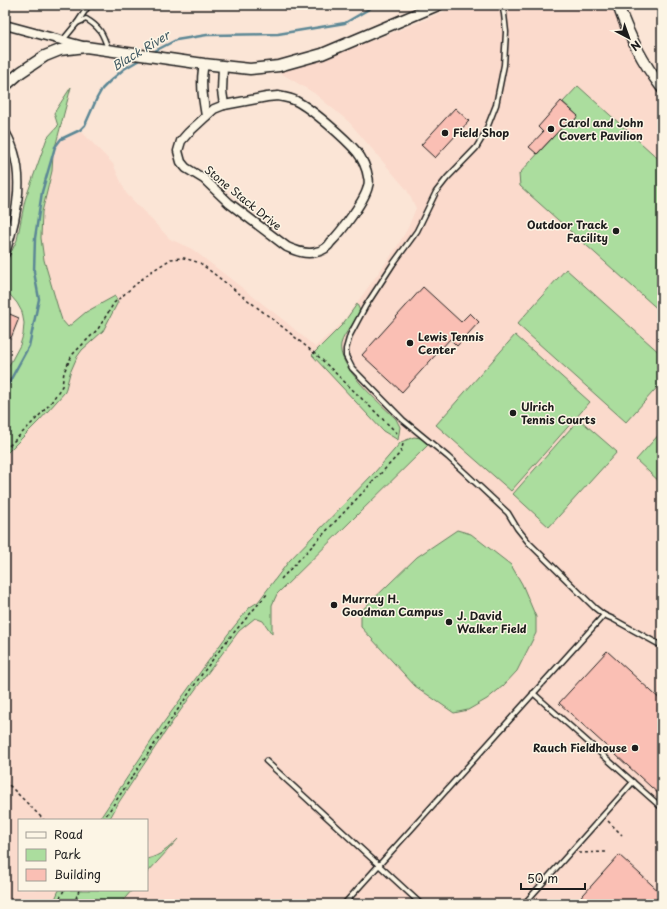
<svg xmlns="http://www.w3.org/2000/svg" width="667" height="909" viewBox="0 0 667 909" font-family="'Playpen Sans',sans-serif">
  <rect width="100%" height="100%" fill="#fbe5d6"/>
  <filter id="ink" filterUnits="userSpaceOnUse"><feTurbulence type="fractalNoise" baseFrequency=".025" numOctaves="2"/><feDisplacementMap in="SourceGraphic" scale="8" xChannelSelector="R" yChannelSelector="G"/><feConvolveMatrix kernelMatrix="1 2 1 2 8 2 1 2 1" color-interpolation-filters="sRGB"/></filter>
  <g filter="url(#ink)">
    <path fill="#fbdacc" fill-rule="evenodd" d="M 459,5 L 613,5 L 627,38 L 648,75 L 662,95 L 662,904 L 5,904 L 5,390 L 29,346 L 39,211 L 55,147 L 61,139 L 80,130 L 113,164 L 126,193 L 170,239 L 192,249 L 286,322 L 315,347 L 343,322 L 395,250 L 408,228 L 416,208 L 407,190 L 349,122 L 314,93 L 279,72 L 322,60 L 420,22 ZM 19,820 L 147,820 L 147,890 L 19,890 Z"/>
    <g fill="#abdd9e" stroke="#647c5d">
      <polygon points="578,86 662,162 662,313 520,186 519,174 568,121 571,124 578,116 563,102"/>
      <polygon points="71,87 53,155 52,171 42,212 41,238 44,260 59,311 62,320 68,327 86,312 115,296 118,302 103,331 82,350 77,357 70,373 65,392 39,421 5,455 5,373 20,345 23,335 24,323 22,312 17,303 5,289 5,265 17,240 25,200 47,138 58,126 54,113"/>
      <polygon points="566,269 662,355 662,382 626,422 517,324"/>
      <path d="M 357,304 L 361,313 C 355,323 344,332 341,344 C 336,366 381,404 396,419 L 400,427 L 398,440 L 383,431 L 312,355 L 342,325 Z"/>
      <polygon points="515,335 590,402 511,491 436,425"/>
      <polygon points="579,419 617,452 549,527 513,494"/>
      <polygon points="662,431 662,484 636,460"/>
      <polygon points="414,437 421,438 428,445 277,594 272,605 272,634 263,621 255,618 239,631 195,690 166,731 119,802 109,820 99,820 164,722 228,634 250,607 258,602 289,561 375,472 401,442"/>
      <polygon points="457,530 471,534 511,565 522,584 536,617 536,633 517,671 503,686 487,699 468,710 454,713 415,686 361,627 361,611 417,557"/>
      <path d="M 178,839 L 147,873 L 147,859 C 160,856 169,848 178,839 Z"/>
      <polygon points="59,890 132,890 120,904 53,904"/>
    </g>
    <g fill="none" stroke-linecap="round" stroke-linejoin="round">
      <g stroke="#5b8795" stroke-width="2.5">
        <polyline points="151,53 176,40 207,35 278,34 345,23 369,9 374,5"/>
        <polyline points="5,390 29,346 39,299 34,272 35,238 42,192 55,147 61,139 80,130 85,125 97,98 102,89 110,81 124,69 141,59"/>
      </g>
    </g>
    <g fill="#fabfb4" stroke="#1c1c1c">
      <polygon points="561,101 578,116 571,124 568,121 537,154 529,147 543,132 538,127"/>
      <polygon points="455,108 469,121 435,158 421,145"/>
      <polygon points="423,287 461,322 470,313 479,322 457,346 450,339 402,392 362,355"/>
      <polygon points="5,312 19,318 11,338 5,335"/>
      <polygon points="607,651 662,701 662,797 559,703"/>
      <polygon points="619,855 662,894 662,904 575,904"/>
    </g>
    <g fill="none" stroke-linecap="round" stroke-linejoin="round">
      <g stroke="#1c1c1c" stroke-width="7">
        <g id="service">
          <polyline points="502,5 504,14 506,32 504,65 496,105 485,133 476,148 447,178 436,192 417,231 393,264 365,307 350,335 346,349 346,356 352,368 403,420 448,457 508,513 517,528 529,543 595,608 604,615 613,619 662,646"/>
          <polyline points="77,23 89,5"/>
          <path d="M 63,40 L 77,23 L 86,19 C 100,27 103,34 108,49"/>
          <polyline points="533,693 662,808"/>
          <polyline points="266,761 421,904"/>
          <polyline points="344,904 604,615"/>
          <polyline points="524,904 633,782"/>
        </g>
      </g>
      <g stroke="#1c1c1c" stroke-width="11">
        <g id="minor">
          <polyline points="5,25 83,46"/>
          <path d="M 204,64 C 200,82 203,98 206,116"/>
          <polyline points="223,66 222,91 224,105"/>
          <path d="M 278,96 C 284,97 291,98 296,101 C 312,109 345,138 357,152 C 362,158 367,169 368,177 C 369,179 369,184 368,186 C 366,199 341,232 331,242 C 328,247 322,251 316,252 C 306,255 296,251 287,247 L 229,203 L 204,179 L 186,168 L 181,162 L 178,151 L 181,141 L 188,133 L 214,109 L 224,105 L 267,97 Z"/>
          <path d="M 5,132 C 27,169 18,214 5,253"/>
        </g>
      </g>
      <g stroke="#1c1c1c" stroke-width="13">
        <g id="tertiary">
          <path d="M 618,5 C 628,34 643,63 662,88"/>
          <polyline points="5,86 21,72 45,56 60,50 86,47 204,64 250,69 279,66 322,54 438,5"/>
        </g>
      </g>
      <g stroke="#1c1c1c" stroke-width="1.5" stroke-dasharray="3 3" stroke-linecap="butt">
        <polyline points="5,450 35,420 50,404 62,386 64,372 72,355 98,329 114,303 149,273 171,259 184,258 200,263 285,329 319,357 397,433"/>
        <polyline points="281,579 401,452 403,444"/>
        <polyline points="5,781 44,820"/>
        <polyline points="103,820 202,674 225,643 267,594"/>
        <polyline points="608,821 622,835"/>
        <polyline points="579,853 606,852"/>
        <polyline points="57,904 64,890"/>
        <polyline points="74,904 79,890"/>
      </g>
      <use href="#service" stroke="#fcf5e5" stroke-width="4"/>
      <use href="#minor" stroke="#fcf5e5" stroke-width="8"/>
      <use href="#tertiary" stroke="#fcf5e5" stroke-width="10"/>
    </g>
  </g>
  <g fill="#1c1c1c" stroke="#fcf5e5" stroke-width="1.5">
    <circle cx="551" cy="129" r="4"/>
    <circle cx="445" cy="133" r="4"/>
    <circle cx="616" cy="231" r="4"/>
    <circle cx="410" cy="343" r="4"/>
    <circle cx="513" cy="413" r="4"/>
    <circle cx="334" cy="605" r="4"/>
    <circle cx="449" cy="622" r="4"/>
    <circle cx="635" cy="748" r="4"/>
  </g>
  <g text-anchor="middle" stroke-width="3" stroke-linejoin="round" paint-order="stroke">
    <g font-size="11" font-weight="bold" fill="#1c1c1c" stroke="#fcf5e5" text-anchor="start">
      <text x="559" y="127">Carol and John<tspan x="559" dy="13">Covert Pavilion</tspan></text>
      <text x="453" y="137">Field Shop</text>
      <text x="608" y="229" text-anchor="end">Outdoor Track<tspan x="608" dy="13">Facility</tspan></text>
      <text x="418" y="341">Lewis Tennis<tspan x="418" dy="13">Center</tspan></text>
      <text x="521" y="411">Ulrich<tspan x="521" dy="13">Tennis Courts</tspan></text>
      <text x="342" y="603">Murray H.<tspan x="342" dy="13">Goodman Campus</tspan></text>
      <text x="457" y="620">J. David<tspan x="457" dy="13">Walker Field</tspan></text>
      <text x="627" y="752" text-anchor="end">Rauch Fieldhouse</text>
    </g>
    <g font-size="11" fill="#1c1c1c" stroke="#fcf5e5">
      <text transform="translate(243 198) rotate(39)" y="4">Stone Stack Drive</text>
    </g>
    <g font-size="12" font-style="italic" fill="#415a63" stroke="#fcf5e5">
      <text transform="translate(141 51) rotate(-31)" y="4">Black River</text>
    </g>
  </g>
  <rect width="667" height="909" fill="none" stroke="#fcf5e5" stroke-width="20"/>
  <rect x="10" y="10" width="647" height="889" fill="none" stroke="#1c1c1c" stroke-width="1.5" filter="url(#ink)"/>
  <rect x="18" y="819" width="130" height="72" fill="#fcf5e5" stroke="#a29e95"/>
  <rect x="26" y="832" width="20" height="6" fill="#fcf5e5" stroke="#a29e95"/>
  <text x="54" y="839" font-size="12" fill="#1c1c1c">Road</text>
  <rect x="26" y="849" width="20" height="12" fill="#abdd9e" stroke="#a29e95"/>
  <text x="54" y="859" font-size="12" fill="#1c1c1c">Park</text>
  <rect x="26" y="869" width="20" height="12" fill="#fabfb4" stroke="#a29e95"/>
  <text x="54" y="879" font-size="12" fill="#1c1c1c">Building</text>
  <g transform="translate(629 38) rotate(139)" stroke="#fcf5e5" stroke-width="3" paint-order="stroke">
  <path d="M0-3L7 15L0 10L-7 15Z" fill="#1c1c1c"/>
  <text y="-6" font-size="11" font-weight="bold" text-anchor="middle" fill="#1c1c1c">N</text>
  </g>
  <path d="M521 883v6h64v-6" fill="none" stroke="#1c1c1c" stroke-width="2"/>
  <text x="527" y="883" font-size="12" fill="#1c1c1c" stroke="#fcf5e5" stroke-width="3" paint-order="stroke">50 m</text>
</svg>
